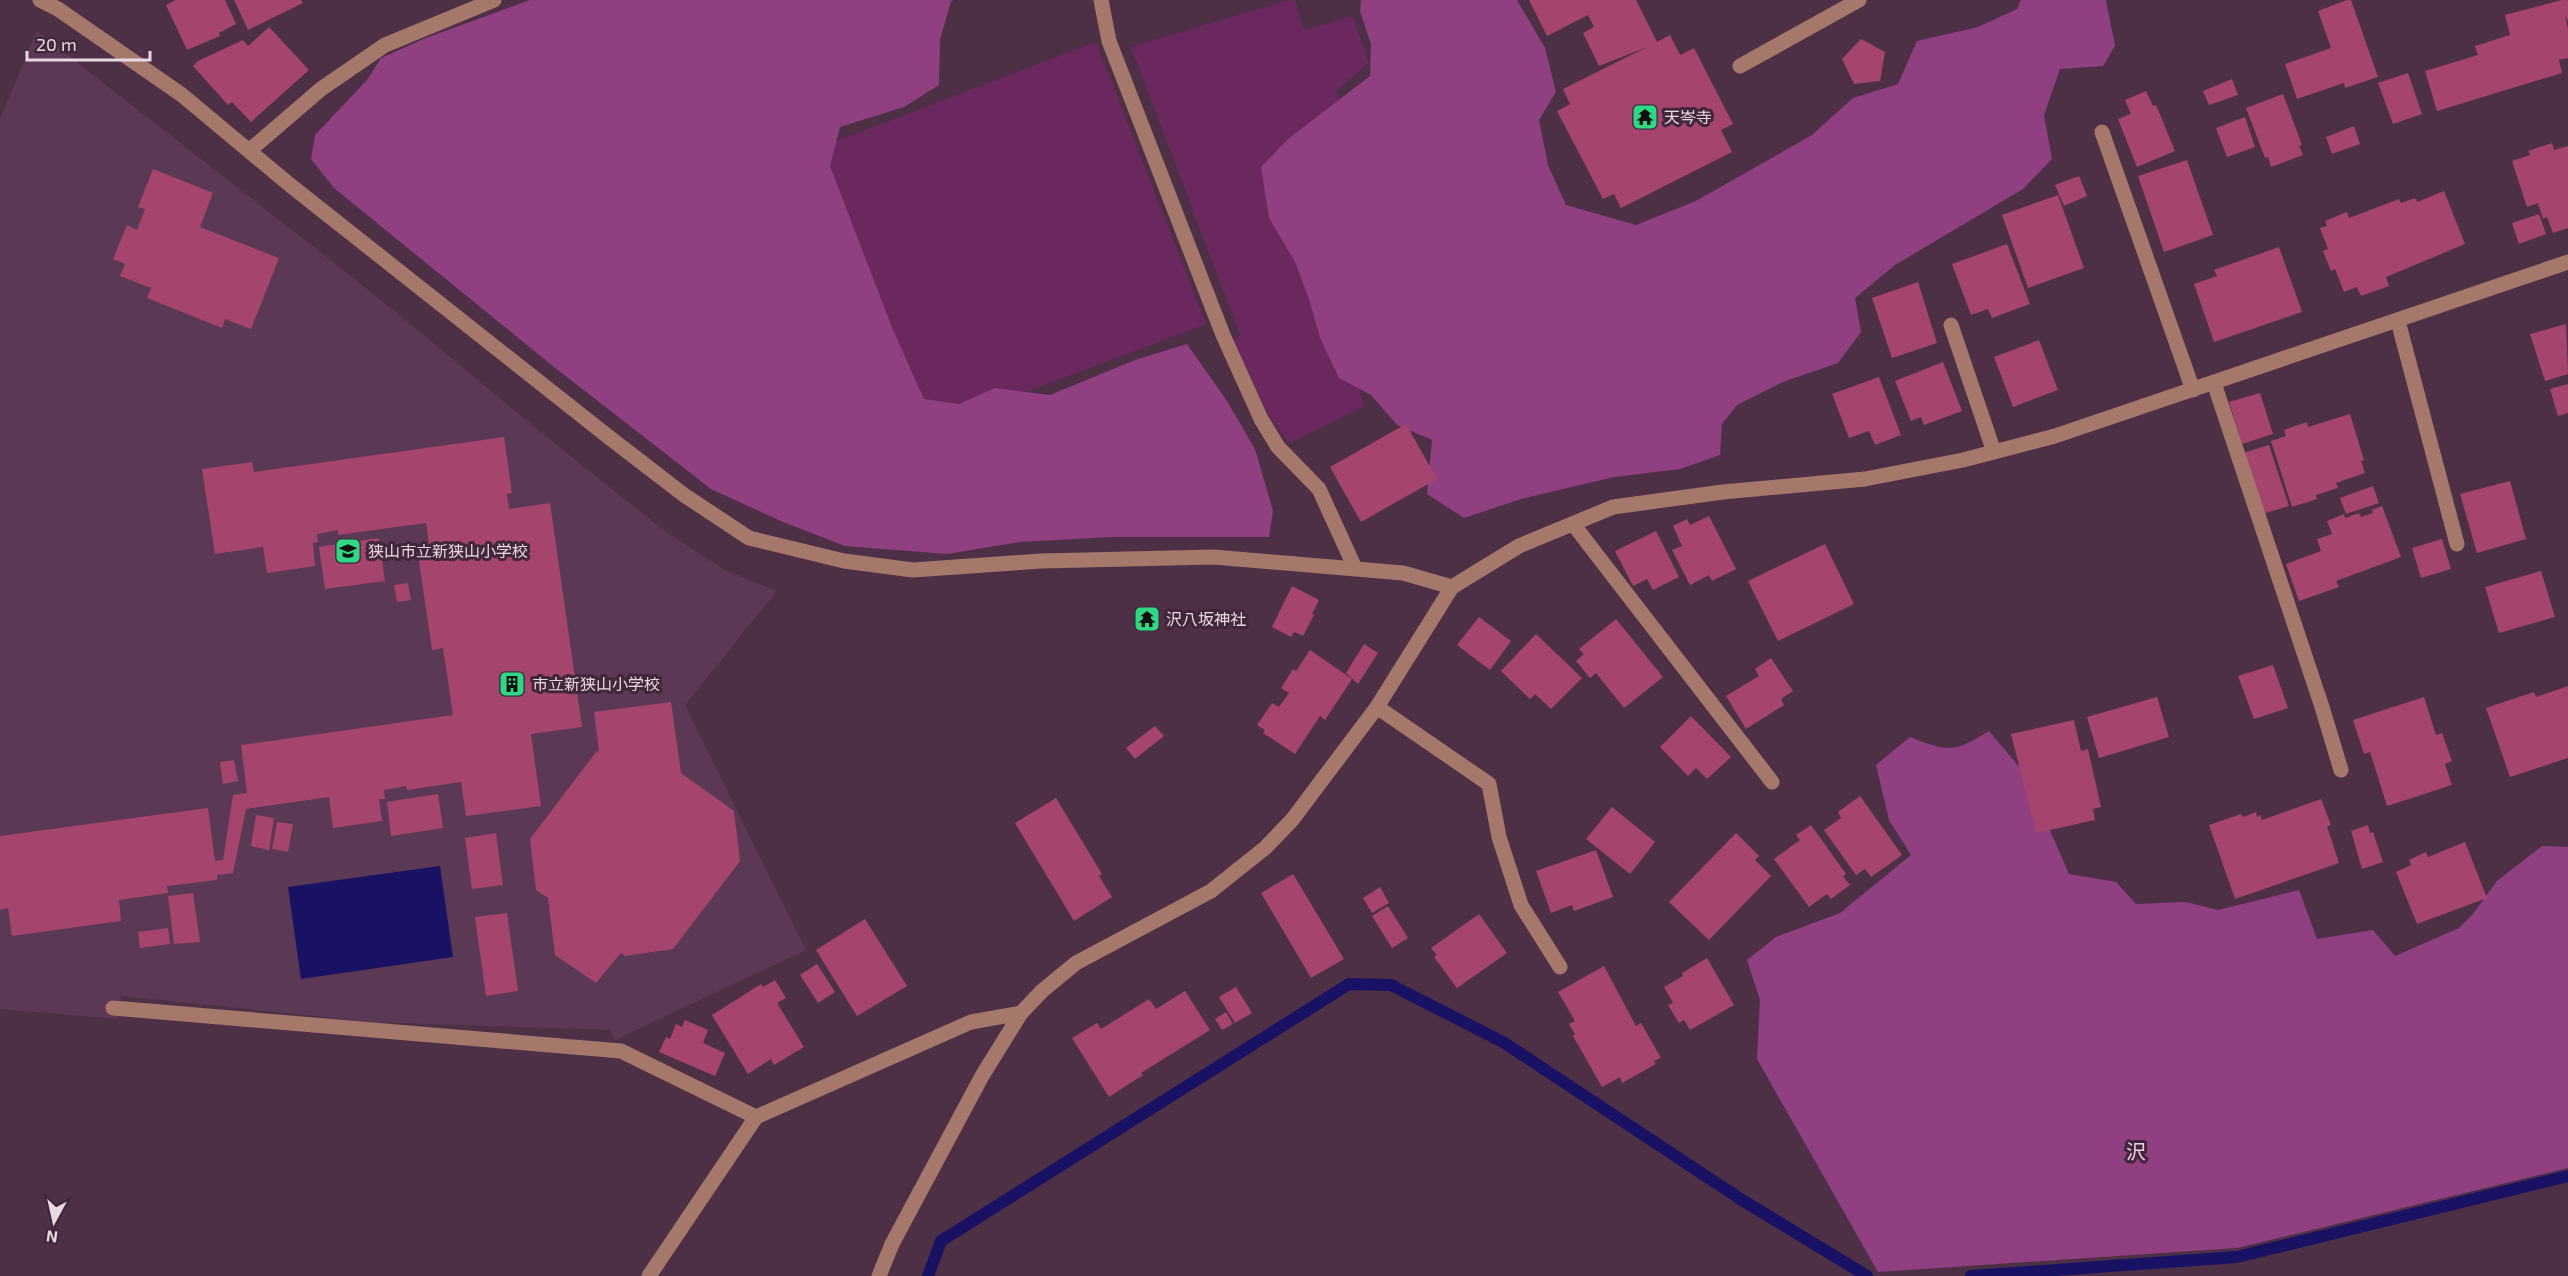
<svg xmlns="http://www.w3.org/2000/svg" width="2568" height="1276" viewBox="0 0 2568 1276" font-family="'Exo 2','Noto Sans JP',sans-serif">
  <rect width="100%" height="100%" fill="#4d3046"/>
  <polygon fill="#5b3853" points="37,31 370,291 564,451 666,532 725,570 777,591 685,705 806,950 615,1040 610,1030 371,1022 121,996 118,1019 0,1009 0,119"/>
  <g fill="#6b285f">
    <polygon points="1289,0 1295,0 1304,30 1353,16 1369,63 1336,91 1359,147 1330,282 1364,407 1289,443 1270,418 1233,339 1240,335 1131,47"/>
    <polygon points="1096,42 1206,324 915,434 816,149"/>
  </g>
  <g fill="#903f81">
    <polygon points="530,0 954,0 951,1 940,40 939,85 904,107 840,127 830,166 893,330 924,399 959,404 995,388 1050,395 1135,360 1187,344 1227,401 1255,449 1273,511 1269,537 1110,537 1019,542 947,554 845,546 783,522 711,489 554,367 334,188 311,159 315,135 367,80 381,58 426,38"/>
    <polygon points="1361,0 1517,0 1545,48 1556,92 1539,120 1548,165 1566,205 1636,225 1696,201 1812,135 1853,98 1898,84 1917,41 1978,27 2017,9 2021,0 2106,0 2115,46 2103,66 2060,69 2044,115 2052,159 2023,189 1895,265 1855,298 1861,332 1838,363 1783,382 1737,405 1722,424 1720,455 1680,469 1614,477 1521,499 1464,518 1427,494 1432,440 1397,425 1371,395 1339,378 1320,338 1310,302 1295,262 1269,218 1261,167 1288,139 1370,76 1371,44 1360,11"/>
    <path d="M 1989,731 L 2026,775 L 2069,874 L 2116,882 L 2136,904 L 2186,902 L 2218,910 L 2299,890 L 2317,939 L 2373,930 L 2395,956 L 2459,928 L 2473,914 L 2497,881 L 2542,846 L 2568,847 L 2568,1168 L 2237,1248 L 1878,1272 L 1757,1059 L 1760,1000 L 1747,960 L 1776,937 L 1840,913 L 1911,855 L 1889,820 L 1876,765 L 1910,737 C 1948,752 1954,753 1989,731 Z"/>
  </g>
  <polygon fill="#181164" points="440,866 453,957 301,979 288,887"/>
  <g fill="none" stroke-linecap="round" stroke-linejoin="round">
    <g stroke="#181164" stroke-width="12">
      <polyline points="928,1276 941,1241 1349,984 1391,985 1503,1042 1742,1200 1867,1276"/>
      <polyline points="1971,1276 2237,1257 2568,1176"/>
    </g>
  </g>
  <g fill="#a5446f">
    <polygon points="176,0 225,0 236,24 219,33 220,36 187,50 166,5"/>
    <polygon points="234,0 301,0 303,3 248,30"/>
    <polygon points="1529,0 1636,0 1657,42 1670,35 1680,55 1694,48 1733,124 1721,130 1732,152 1621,208 1614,194 1603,199 1557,111 1570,104 1563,89 1647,47 1599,66 1583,33 1594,27 1588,15 1547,36"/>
    <polygon points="2347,0 2351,0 2378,77 2345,88 2344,83 2297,99 2285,64 2331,48 2318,11"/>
    <polygon points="2562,0 2568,0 2568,21 2565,15 2568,29 2568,58 2559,60 2562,73 2437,111 2425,71 2478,55 2475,46 2510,35 2505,15"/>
    <polygon points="269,27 309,70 251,122 232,102 228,105 193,66 198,61 243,40 248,46"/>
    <polygon points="1861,39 1885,52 1880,81 1854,84 1842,59"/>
    <polygon points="2408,73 2422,114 2393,124 2378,83"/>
    <polygon points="2232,79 2238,95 2209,105 2203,91"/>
    <polygon points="2146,91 2153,106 2156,105 2175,151 2137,167 2118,119 2131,114 2125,100"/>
    <polygon points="2283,94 2302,145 2299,146 2303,155 2271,167 2268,157 2265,158 2246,108"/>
    <polygon points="2245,117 2255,147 2227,157 2216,128"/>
    <polygon points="2354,126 2360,144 2332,154 2326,137"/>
    <polygon points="2552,143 2554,150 2568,146 2568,228 2553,233 2547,217 2543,219 2538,203 2527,207 2512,161 2530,155 2528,151"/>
    <polygon points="2187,160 2213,235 2164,252 2138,176"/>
    <polygon points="153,169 213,193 200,227 279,258 251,329 225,319 222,328 147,298 151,288 120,276 125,264 113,259 127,225 137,230 145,209 138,207"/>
    <polygon points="2079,176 2087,196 2064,206 2055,185"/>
    <polygon points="2444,191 2465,244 2386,277 2389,286 2361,296 2357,287 2344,292 2335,269 2331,271 2323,251 2328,249 2320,228 2327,226 2325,221 2347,212 2349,218 2399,199 2401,203 2415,198 2417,202"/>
    <polygon points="2058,195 2084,268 2028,288 2002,215"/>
    <polygon points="2539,214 2546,234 2519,244 2512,223"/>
    <polygon points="2007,244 2030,304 1992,318 1988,309 1971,315 1952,264"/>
    <polygon points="2279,247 2302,312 2214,342 2194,284 2217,276 2214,270"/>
    <polygon points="1918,282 1937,343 1892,358 1872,298"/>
    <polygon points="2566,324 2568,374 2545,381 2530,334"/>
    <polygon points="2039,340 2058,390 2013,407 1994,357"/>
    <polygon points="1943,362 1962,411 1924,425 1921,417 1911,421 1895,381"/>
    <polygon points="1879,377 1901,435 1875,445 1869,431 1849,438 1832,394"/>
    <polygon points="2568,384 2568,413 2558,416 2550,389"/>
    <polygon points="2260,393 2273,434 2242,444 2229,402"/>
    <polygon points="2350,414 2364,460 2361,461 2365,473 2336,483 2338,488 2316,495 2317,499 2292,507 2271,441 2286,436 2284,430 2307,422 2308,427"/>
    <polygon points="1406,424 1437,479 1361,522 1330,467"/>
    <polygon points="504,437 512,493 507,494 509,509 550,503 582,727 531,734 541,806 466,816 461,782 407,790 406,786 384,790 385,799 379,799 382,821 333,828 329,797 246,809 233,873 217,875 217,880 167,886 168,893 119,900 121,921 12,936 8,908 0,910 0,836 208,808 215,861 223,860 233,795 247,793 241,745 453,715 443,648 432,650 417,547 429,545 426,523 338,535 338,530 317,534 318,542 313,543 315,566 267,573 263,547 215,554 202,469 252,462 254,472"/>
    <polygon points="2269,445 2289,506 2262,514 2243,453"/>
    <polygon points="2510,481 2526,539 2477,553 2460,494"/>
    <polygon points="2373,486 2379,503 2346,514 2340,498"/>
    <polygon points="2382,506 2401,557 2336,581 2339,587 2299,601 2286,564 2321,551 2317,539 2332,534 2327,521 2344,514 2345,518 2359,513 2361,517 2373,513 2372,510"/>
    <polygon points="1709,516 1736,569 1712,581 1709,575 1690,585 1672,550 1682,546 1673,526 1687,519 1690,525"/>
    <polygon points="1656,531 1679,577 1653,590 1647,579 1633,586 1615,551"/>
    <polygon points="379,538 385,581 325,589 319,547"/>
    <polygon points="2442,539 2451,569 2421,578 2412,548"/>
    <polygon points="1825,544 1854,604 1778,641 1748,581"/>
    <polygon points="2541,571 2555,617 2499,633 2485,587"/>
    <polygon points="408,583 411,600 397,602 394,585"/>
    <polygon points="1292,586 1319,600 1312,614 1314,615 1303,636 1294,632 1291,637 1272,627"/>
    <polygon points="1479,617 1511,641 1490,670 1457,645"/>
    <polygon points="1616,619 1663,677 1624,708 1596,673 1590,678 1576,661 1584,654 1579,649"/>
    <polygon points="1536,634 1582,678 1551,709 1535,694 1530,699 1501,671"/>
    <polygon points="1364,644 1378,653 1358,684 1346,673"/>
    <polygon points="1310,650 1352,679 1325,720 1320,716 1295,754 1263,733 1265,730 1257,725 1272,703 1279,707 1289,693 1281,688 1293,669 1296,671"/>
    <polygon points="1771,658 1793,691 1781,699 1784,705 1746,729 1726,696 1759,676 1755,669"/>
    <polygon points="2273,665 2288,708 2254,719 2238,676"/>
    <polygon points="2568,686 2568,758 2510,777 2486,708 2534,692 2536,697"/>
    <polygon points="2157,697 2169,737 2099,758 2087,717"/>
    <polygon points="2424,697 2436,735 2442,733 2452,761 2445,764 2452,785 2387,806 2370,752 2364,754 2353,720"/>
    <polygon points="671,702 681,773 734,811 740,861 673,949 625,956 621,953 596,983 555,955 548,898 536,890 530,839 596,752 599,751 594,712"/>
    <polygon points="1691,716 1731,757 1707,779 1696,768 1688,776 1660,747"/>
    <polygon points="2074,720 2081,751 2088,749 2101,807 2093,809 2095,820 2036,833 2011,734"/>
    <polygon points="1155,726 1164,736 1135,759 1126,748"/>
    <polygon points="234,760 238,781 223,784 220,762"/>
    <polygon points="438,794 443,828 391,836 387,802"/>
    <polygon points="1860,796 1902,855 1871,877 1865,869 1856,875 1824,830 1841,818 1838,812"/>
    <polygon points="1056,798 1102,874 1099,876 1112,897 1074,921 1015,823"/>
    <polygon points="2321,799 2331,825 2327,826 2339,863 2235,899 2209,825 2241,814 2243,817 2256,812 2257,817 2260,815 2262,820"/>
    <polygon points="1612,807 1655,842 1630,874 1586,839"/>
    <polygon points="256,815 274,818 269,850 251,846"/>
    <polygon points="277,822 293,824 288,852 272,849"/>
    <polygon points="1811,825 1846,874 1843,876 1850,885 1831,899 1827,894 1809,907 1774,859 1800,840 1796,835"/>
    <polygon points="2368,825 2370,833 2373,832 2383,862 2362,869 2351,831"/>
    <polygon points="496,833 503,885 472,889 465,838"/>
    <polygon points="1736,833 1759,856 1755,860 1771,876 1709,940 1669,902"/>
    <polygon points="2465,842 2487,898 2417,924 2396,872 2411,865 2409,860 2426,852 2428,857"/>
    <polygon points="1596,850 1613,897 1574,911 1572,905 1551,913 1536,871"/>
    <polygon points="1293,874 1344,959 1311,978 1261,893"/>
    <polygon points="1380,887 1389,903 1372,913 1363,898"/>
    <polygon points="193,893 200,942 174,944 168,896"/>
    <polygon points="1388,906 1408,938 1392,948 1372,916"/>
    <polygon points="507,913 518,991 486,996 475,917"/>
    <polygon points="1479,914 1507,953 1457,988 1434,957 1437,955 1431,948"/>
    <polygon points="865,919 907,986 857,1016 816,950"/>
    <polygon points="168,928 170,944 140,948 138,932"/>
    <polygon points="1707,958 1734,1005 1690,1030 1684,1020 1679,1023 1668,1005 1673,1003 1664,987 1683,976 1682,973"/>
    <polygon points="817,964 835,992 818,1003 800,975"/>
    <polygon points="1604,966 1636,1026 1641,1023 1661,1058 1654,1061 1656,1064 1622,1083 1620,1077 1602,1087 1573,1036 1575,1034 1569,1024 1575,1021 1558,992"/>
    <polygon points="775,980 786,998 777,1003 804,1047 774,1065 771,1059 748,1074 712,1015 761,984 763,987"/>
    <polygon points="1236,987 1252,1013 1235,1023 1219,997"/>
    <polygon points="1185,991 1210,1030 1141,1073 1143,1075 1109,1097 1072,1038 1097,1023 1101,1029 1149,999 1156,1009"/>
    <polygon points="1226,1012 1233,1024 1222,1030 1215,1019"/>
    <polygon points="685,1020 708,1030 703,1043 725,1053 715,1076 659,1052 666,1037 670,1039 676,1024 682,1027"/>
  </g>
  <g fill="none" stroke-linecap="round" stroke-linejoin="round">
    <g stroke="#a6786c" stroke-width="15">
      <polyline points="40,0 58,9 182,95 290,185 610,438 684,495 749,538 844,561 913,570 1041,561 1214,557 1403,573 1452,587"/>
      <polyline points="1101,0 1109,41 1223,335 1261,419 1278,447 1319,489 1355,568"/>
      <polyline points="1740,66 1859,0"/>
      <polyline points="2102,132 2193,390"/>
      <polyline points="250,150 321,89 385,45 494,0"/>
      <polyline points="2398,321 2457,544"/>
      <polyline points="1951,325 1994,452"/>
      <polyline points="2214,383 2322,707 2341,770"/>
      <polyline points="1573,524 1772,782"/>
      <polyline points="1377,707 1489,784 1499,837 1521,905 1560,967"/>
      <polyline points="113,1008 621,1051 756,1117"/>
      <polyline points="649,1276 756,1117 971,1022 1021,1013"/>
      <polyline points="879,1276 892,1244 982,1076 1021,1013 1042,991 1076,963 1211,891 1265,848 1292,820 1377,707 1452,587 1519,546 1613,507 1723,492 1865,479 1963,460 2055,436 2568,262"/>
    </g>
  </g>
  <defs>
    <g id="temple-square" transform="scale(1.35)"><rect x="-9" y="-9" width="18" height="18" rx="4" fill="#2fd883" stroke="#42263c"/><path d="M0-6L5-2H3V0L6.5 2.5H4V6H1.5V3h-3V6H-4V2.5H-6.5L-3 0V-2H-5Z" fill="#111"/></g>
    <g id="school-square" transform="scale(1.35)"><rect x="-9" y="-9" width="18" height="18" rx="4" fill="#2fd883" stroke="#42263c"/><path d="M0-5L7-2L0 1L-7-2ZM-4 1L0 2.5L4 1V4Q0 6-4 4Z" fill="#111"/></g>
    <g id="building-square" transform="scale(1.35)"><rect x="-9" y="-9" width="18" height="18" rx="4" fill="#2fd883" stroke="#42263c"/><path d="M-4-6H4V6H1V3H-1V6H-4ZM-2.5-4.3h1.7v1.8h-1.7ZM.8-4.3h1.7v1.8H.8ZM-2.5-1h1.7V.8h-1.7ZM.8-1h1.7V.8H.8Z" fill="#111"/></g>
  </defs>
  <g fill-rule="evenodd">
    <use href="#temple-square" x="1645" y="117"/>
    <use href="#school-square" x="348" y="551"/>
    <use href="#temple-square" x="1147" y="619"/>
    <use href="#building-square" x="512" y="684"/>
  </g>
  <g text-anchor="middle" stroke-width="6" stroke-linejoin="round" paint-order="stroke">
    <g font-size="16" fill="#e9d7e4" stroke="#42263c" text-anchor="start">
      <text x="1664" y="123">天岑寺</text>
      <text x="368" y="557">狭山市立新狭山小学校</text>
      <text x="1166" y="625">沢八坂神社</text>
      <text x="532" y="690">市立新狭山小学校</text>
    </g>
    <g font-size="20" fill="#f0cde7" stroke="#42263c">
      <text x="2136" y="1159">沢</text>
    </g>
  </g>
  <g transform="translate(54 1222) rotate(188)" stroke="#42263c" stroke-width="4.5" paint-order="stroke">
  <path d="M0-4.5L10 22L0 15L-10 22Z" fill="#e9d7e4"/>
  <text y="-9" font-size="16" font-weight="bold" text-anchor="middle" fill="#e9d7e4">N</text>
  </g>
  <path d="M27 51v9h123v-9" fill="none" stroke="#e9d7e4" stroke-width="3"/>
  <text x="36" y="51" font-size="18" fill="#e9d7e4" stroke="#42263c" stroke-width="4.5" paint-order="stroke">20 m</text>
</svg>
